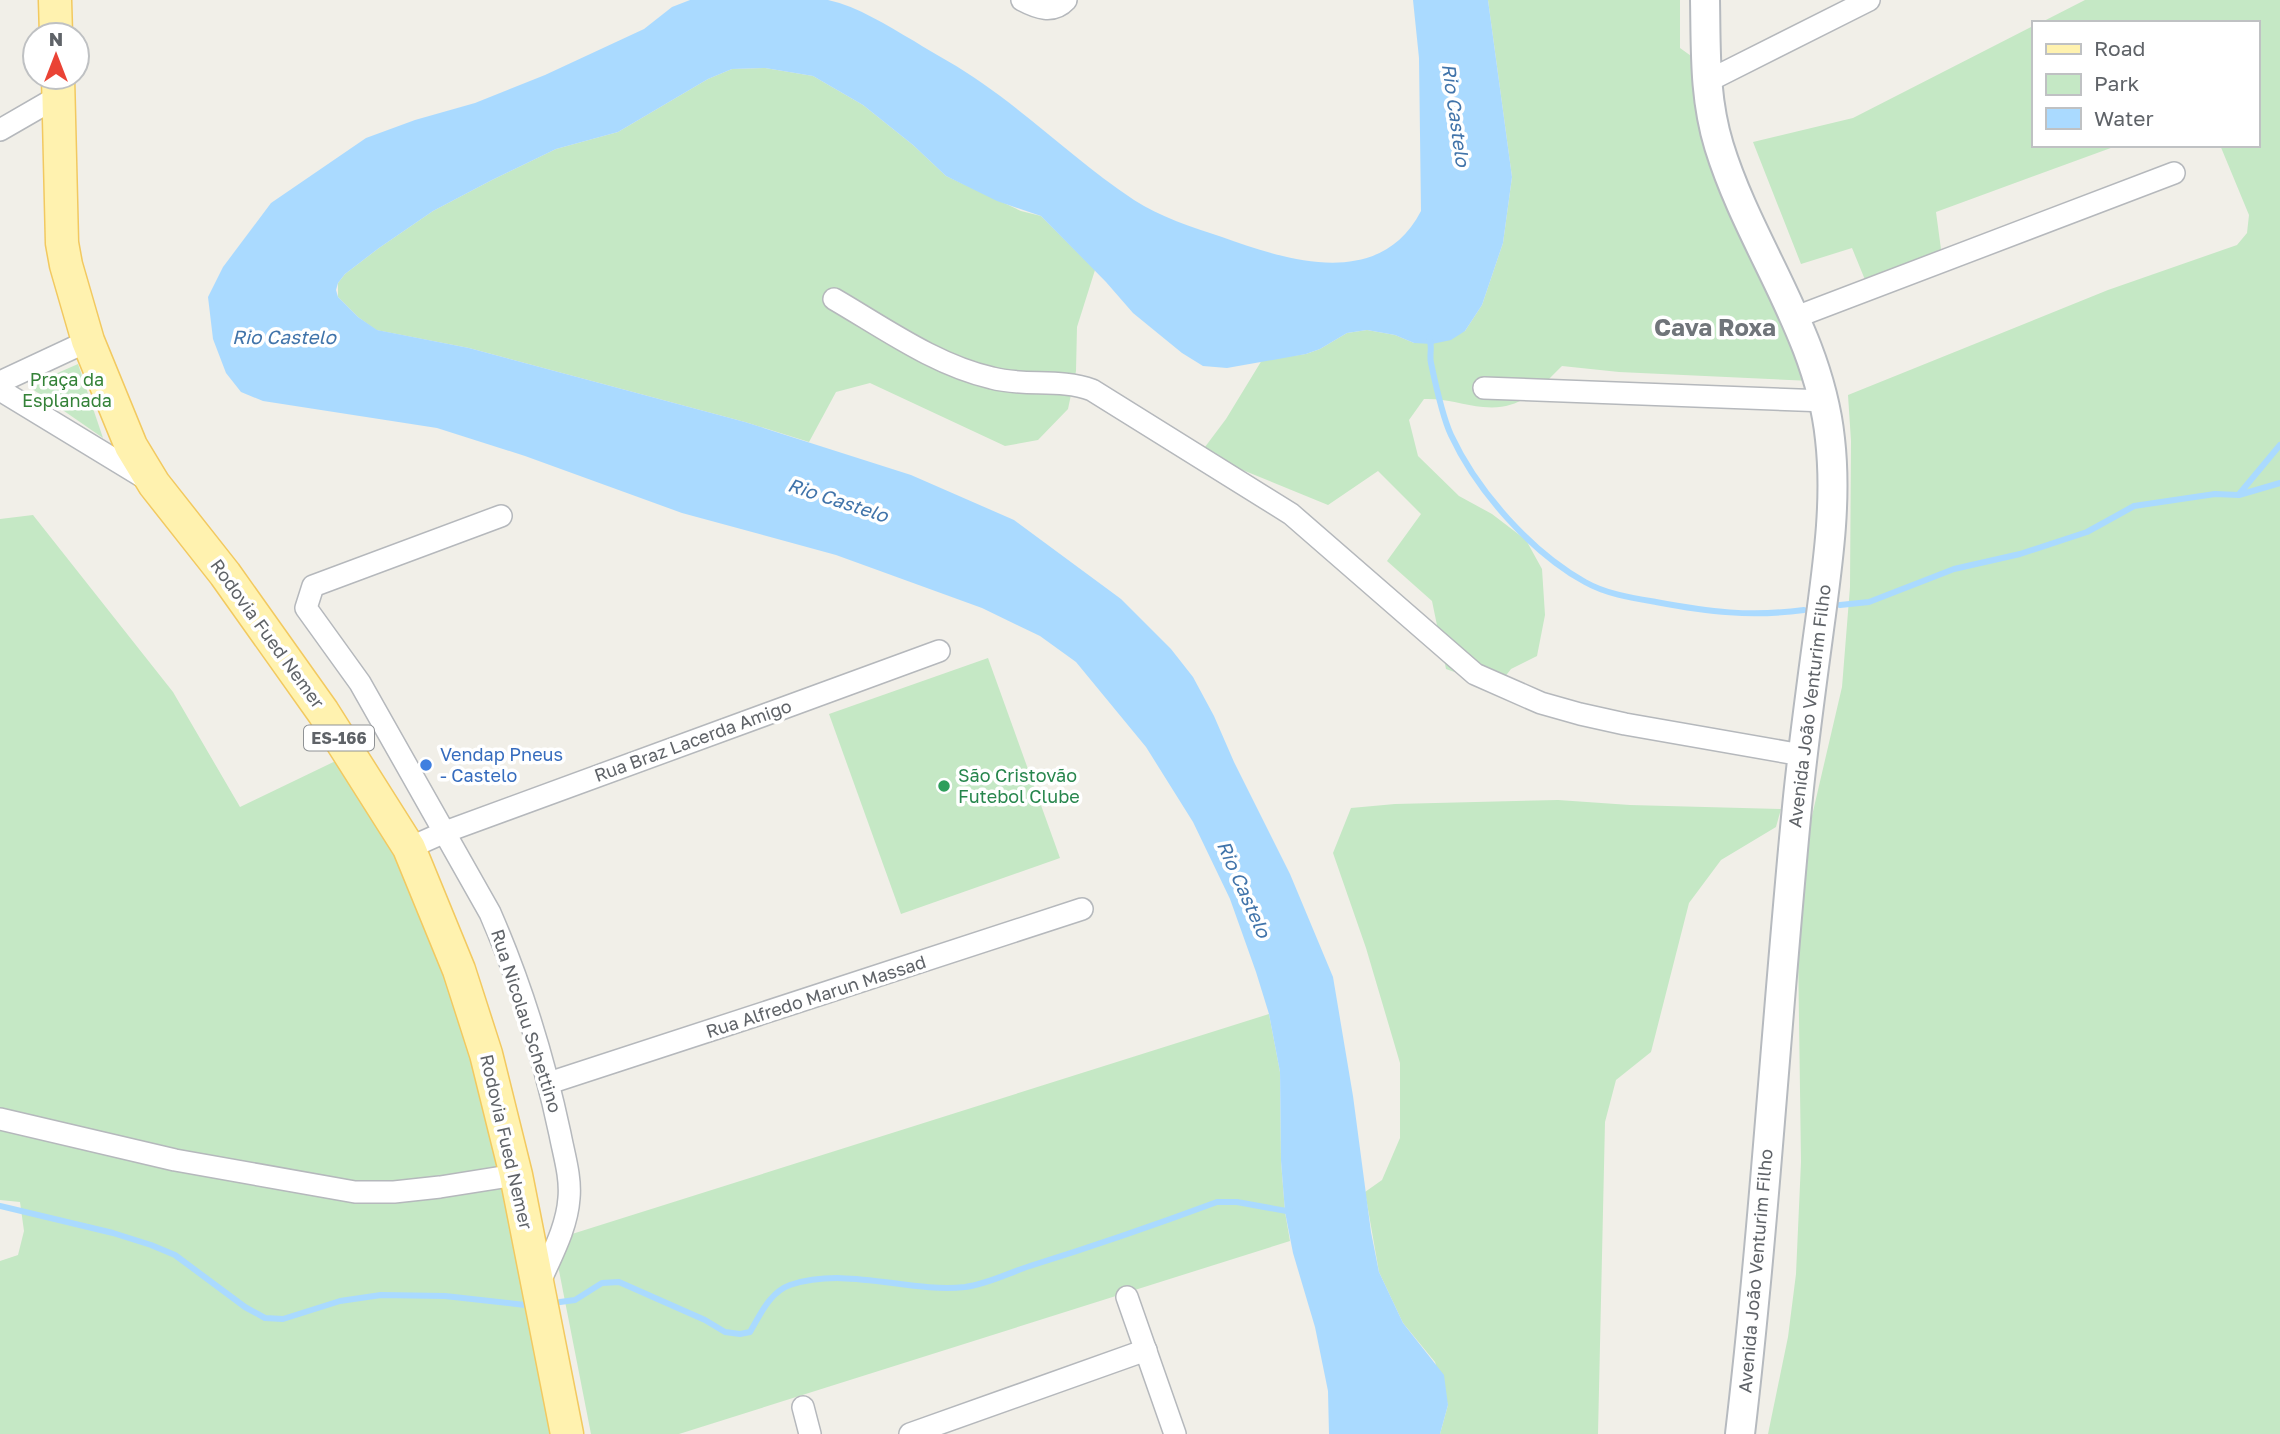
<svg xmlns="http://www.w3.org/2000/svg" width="2280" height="1434" viewBox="0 0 2280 1434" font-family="'Golos Text',sans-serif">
  <rect width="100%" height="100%" fill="#f1efe8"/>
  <g fill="#c5e8c5">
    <path d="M 1488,0 L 1680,0 L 1680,48 L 1705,66 L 1812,381 L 1619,372 L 1562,366 C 1538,390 1520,411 1483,407 C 1463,405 1445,398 1424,399 L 1409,420 L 1418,456 L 1459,496 L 1492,514 L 1526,540 L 1542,569 L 1545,615 L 1537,656 L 1511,669 L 1497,687 L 1446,669 L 1432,601 L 1387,561 L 1421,514 L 1378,471 L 1328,505 L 1240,469 L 1205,447 L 1226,419 L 1262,360 L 1306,354 L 1320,349 L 1347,333 L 1367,330 L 1395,335 L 1414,343 L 1465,331 L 1482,305 L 1503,243 L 1512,177 Z"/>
    <polygon points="2085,0 2280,0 2280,1434 1768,1434 1788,1337 1796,1274 1801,1162 1798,947 1808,833 1842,687 1850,587 1851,441 1848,395 2108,290 2237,245 2247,233 2249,215 2220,145 2257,145 2257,23 2040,23"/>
    <polygon points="2033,26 2033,145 2119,145 1936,212 1943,264 1870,292 1852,248 1801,264 1753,142 1853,118"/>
    <polygon points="765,68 813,76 863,105 913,145 946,176 1021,211 1041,216 1095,270 1077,327 1076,371 1068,409 1038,440 1005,446 870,383 836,392 809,442 745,422 469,348 376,330 358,317 338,297 338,283 345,274 379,248 433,211 492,180 556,149 618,132 708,79 732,69"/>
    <polygon points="78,364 103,438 28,386"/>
    <polygon points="33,515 173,692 240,807 348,755 450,951 561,1434 0,1434 0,1261 18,1255 24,1231 20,1202 0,1200 0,519"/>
    <polygon points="988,658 1060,858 901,914 829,714"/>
    <polygon points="1558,800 1630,805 1781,809 1776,827 1721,860 1689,903 1651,1052 1616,1080 1605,1122 1598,1434 1440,1434 1448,1405 1435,1362 1403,1323 1379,1272 1365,1192 1382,1180 1400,1138 1400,1063 1366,948 1333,853 1351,808 1395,804"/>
    <polygon points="1269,1014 1280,1072 1281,1161 1285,1212 1290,1241 679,1434 591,1434 553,1240"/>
  </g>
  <path fill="#aadaff" d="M 690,0 L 828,0 C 859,7 886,25 914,41 C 936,55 960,67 982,83 C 1034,119 1080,164 1134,200 C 1160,217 1192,227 1222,237 C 1288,261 1380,290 1421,211 L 1419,58 L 1413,0 L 1488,0 L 1512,177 L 1503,243 L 1482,305 L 1465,331 L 1451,340 L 1432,344 L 1414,343 L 1395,335 L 1367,330 L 1347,333 L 1320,349 L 1306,354 L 1227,368 L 1203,366 L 1182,353 L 1133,313 L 1106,282 L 1041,216 L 997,201 L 946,176 L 913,145 L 863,105 L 813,76 L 765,68 L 732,69 L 708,79 L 618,132 L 556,149 L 492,180 L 433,211 L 379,248 L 345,274 L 338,283 L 336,290 L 338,297 L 358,317 L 377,330 L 469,348 L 745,422 L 911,475 L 1014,520 L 1121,599 L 1171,649 L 1193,677 L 1214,716 L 1234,762 L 1290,874 L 1333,977 L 1353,1096 L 1371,1232 L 1379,1272 L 1403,1323 L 1444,1375 L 1448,1405 L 1440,1434 L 1329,1434 L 1328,1391 L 1315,1327 L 1293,1253 L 1285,1212 L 1281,1161 L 1280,1072 L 1269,1014 L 1256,972 L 1230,899 L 1193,822 L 1146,747 L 1076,662 L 1040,636 L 982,608 L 836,555 L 682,513 L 525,456 L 437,428 L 263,401 L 241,392 L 226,373 L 213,339 L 208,297 L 223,267 L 271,203 L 366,138 L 415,120 L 475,103 L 545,75 L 644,29 L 672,7 Z"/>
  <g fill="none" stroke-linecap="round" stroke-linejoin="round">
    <g stroke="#aadaff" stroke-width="6">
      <path d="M 1429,337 C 1433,346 1429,354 1431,363 C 1435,382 1443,418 1451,435 C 1477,491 1531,552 1585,582 C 1606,594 1632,598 1656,602 C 1709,612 1750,617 1804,610"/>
      <polyline points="2240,493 2280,445"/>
      <polyline points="1840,605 1869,602 1954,569 2020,554 2087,532 2134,506 2215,494 2239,495 2280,483"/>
      <polyline points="0,1206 113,1233 151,1245 175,1255 245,1307 265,1318 283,1319 340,1301 381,1295 445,1296 525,1305"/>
      <path d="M 560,1302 L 575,1300 L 602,1283 L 619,1282 L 705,1320 L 725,1332 L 740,1334 L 750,1332 C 760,1315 770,1292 790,1285 C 848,1266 908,1293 965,1287 C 988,1284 1008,1273 1030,1266 C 1094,1246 1155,1225 1217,1202 L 1237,1202 L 1292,1212"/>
    </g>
    <g stroke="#b5b8bc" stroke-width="24">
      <g id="street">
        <path d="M 1022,0 C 1037,8 1053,14 1066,0"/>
        <polyline points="1706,82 1869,0"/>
        <polyline points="0,130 59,96"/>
        <path d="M 834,299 C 884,328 935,365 992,378 C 1025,387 1060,378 1092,390 L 1291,514 L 1475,674 L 1541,703 L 1580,714 L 1625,724 L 1802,755"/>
        <polyline points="1796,317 2174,173"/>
        <polyline points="0,382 88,341"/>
        <polyline points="1484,388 1826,401"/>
        <polyline points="0,390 148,480"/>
        <path d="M 501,516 L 313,586 L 306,608 L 360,683 L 490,913 C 521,984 544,1059 560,1134 C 564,1155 571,1177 569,1198 C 567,1228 551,1256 539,1284"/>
        <polyline points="409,848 445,832 939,651"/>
        <polyline points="549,1083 1082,909"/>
        <polyline points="0,1119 175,1160 355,1192 394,1192 440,1187 516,1175"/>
        <polyline points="1127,1297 1175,1434"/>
        <polyline points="803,1407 810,1434"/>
        <polyline points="910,1434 1146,1350"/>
      </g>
    </g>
    <g stroke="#b6babf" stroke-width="32">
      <path id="secondary" d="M 1705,0 C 1706,50 1704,97 1719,146 C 1750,247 1819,332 1830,439 C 1837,500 1828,562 1820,622 C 1812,681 1804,739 1798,797 C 1777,1009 1765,1222 1740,1434"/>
    </g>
    <g stroke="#f2c960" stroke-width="35">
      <g id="primary">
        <polyline points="55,0 56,35"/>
        <polyline points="58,77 62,243 66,265 88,341 131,446 154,484 225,574 323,712 409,848 459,970 486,1054 516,1175 567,1434"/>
      </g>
    </g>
    <use href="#street" stroke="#fff" stroke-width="21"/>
    <use href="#secondary" stroke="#fff" stroke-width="28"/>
    <use href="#primary" stroke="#fff2af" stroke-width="32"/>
  </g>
  <circle fill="#3f7fe0" stroke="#fff" stroke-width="2.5" cx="426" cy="765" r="7"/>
  <circle fill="#2e9e5b" stroke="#fff" stroke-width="2.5" cx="944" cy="786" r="7"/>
  <g text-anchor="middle" stroke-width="7" stroke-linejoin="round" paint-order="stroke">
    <rect fill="#fff" stroke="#8f9295" stroke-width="2" x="304" y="725.5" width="70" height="25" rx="5"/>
    <g font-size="16" font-weight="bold" fill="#5f6368">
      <text x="339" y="744">ES-166</text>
    </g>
    <g font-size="18" fill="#348238" stroke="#fff">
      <text x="67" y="386">Praça da<tspan x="67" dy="21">Esplanada</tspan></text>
    </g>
    <g font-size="18" fill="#5f6368" stroke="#fff">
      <text transform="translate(267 634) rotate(54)" y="6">Rodovia Fued Nemer</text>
      <text transform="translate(1810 706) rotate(-83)" y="6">Avenida João Venturim Filho</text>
      <text transform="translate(693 741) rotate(-20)" y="6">Rua Braz Lacerda Amigo</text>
      <text transform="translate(816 997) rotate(-18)" y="6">Rua Alfredo Marun Massad</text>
      <text transform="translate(526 1021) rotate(72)" y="6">Rua Nicolau Schettino</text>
      <text transform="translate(506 1142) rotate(77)" y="6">Rodovia Fued Nemer</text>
      <text transform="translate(1756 1271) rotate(-85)" y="6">Avenida João Venturim Filho</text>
    </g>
    <g font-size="18" fill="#366cbe" stroke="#fff" text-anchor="start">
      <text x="440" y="761">Vendap Pneus<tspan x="440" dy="21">- Castelo</tspan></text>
    </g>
    <g font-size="18" fill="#27864d" stroke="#fff" text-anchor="start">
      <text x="958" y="782">São Cristovão<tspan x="958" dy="21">Futebol Clube</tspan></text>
    </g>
    <g font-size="19" font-style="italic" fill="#4174aa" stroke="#fff">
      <text transform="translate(1456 115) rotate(82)" y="7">Rio Castelo</text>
      <text x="284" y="344">Rio Castelo</text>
      <text transform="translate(838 500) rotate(18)" y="7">Rio Castelo</text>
      <text transform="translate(1244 889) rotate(66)" y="7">Rio Castelo</text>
    </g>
    <g font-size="24" font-weight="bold" fill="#70757a" stroke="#fff">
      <text x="1715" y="336">Cava Roxa</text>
    </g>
  </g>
  <rect x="2032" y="21" width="228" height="126" fill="#ffffff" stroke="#bfc1c3" stroke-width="2"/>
  <rect x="2046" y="44" width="35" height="10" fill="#fff2af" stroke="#bfc1c3" stroke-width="2"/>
  <text x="2094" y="56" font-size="21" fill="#5f6368">Road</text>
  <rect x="2046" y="74" width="35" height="21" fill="#c5e8c5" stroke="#bfc1c3" stroke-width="2"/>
  <text x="2094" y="91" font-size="21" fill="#5f6368">Park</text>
  <rect x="2046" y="108" width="35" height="21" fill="#aadaff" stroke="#bfc1c3" stroke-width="2"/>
  <text x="2094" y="126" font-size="21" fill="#5f6368">Water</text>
  <g transform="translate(56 56)"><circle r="33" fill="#ffffff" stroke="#bfc1c3" stroke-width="2"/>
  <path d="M0-5L12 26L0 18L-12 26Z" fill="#ea4335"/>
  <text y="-10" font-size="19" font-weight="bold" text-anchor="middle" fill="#5f6368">N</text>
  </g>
</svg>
